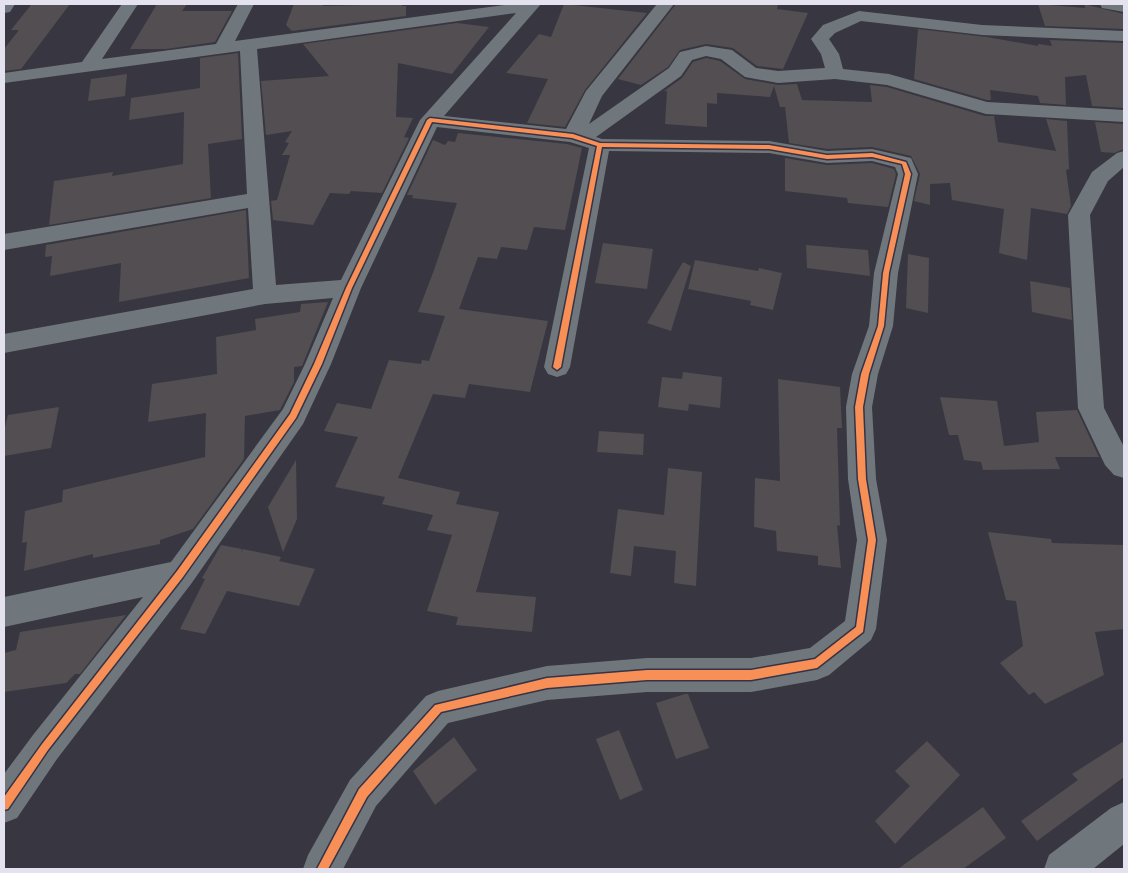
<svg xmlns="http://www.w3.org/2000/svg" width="1128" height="873" viewBox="0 0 1128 873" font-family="Rubik,sans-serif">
  <rect width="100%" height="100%" fill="#383741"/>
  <g fill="#524e51">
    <polygon points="70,4 21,69 4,71 4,49 19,30 11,30 31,5"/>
    <polygon points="157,4 187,4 182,11 232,11 215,42 166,49 130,49"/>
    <polygon points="294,4 324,4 323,6 402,4 402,6 406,6 406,16 292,31 286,25"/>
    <polygon points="564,4 647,13 585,90 565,127 527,123 548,79 506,73 539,34 551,37"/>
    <polygon points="676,4 778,4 777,9 808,13 783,69 757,66 733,48 706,44 680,50 668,67 641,85 618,79"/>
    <polygon points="1038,4 1085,8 1084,4 1124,14 1124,29 1045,26"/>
    <polygon points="457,23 489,27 452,74 398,63 396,117 413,118 404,137 409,138 382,193 351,191 349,194 330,193 313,225 273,220 271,201 277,200 290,155 282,155 289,143 285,142 292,131 266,135 261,81 329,76 303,44"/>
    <polygon points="918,29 987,37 1038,46 1038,44 1052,46 1050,40 1124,43 1124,108 1092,106 1086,75 1065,77 1066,105 1040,103 1038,96 990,90 991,100 987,100 914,79"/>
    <polygon points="238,53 242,139 208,144 211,198 49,225 54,181 113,172 112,176 183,164 184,112 129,120 131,98 200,88 200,58"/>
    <polygon points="706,58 720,61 745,79 778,85 797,84 802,100 872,102 870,85 887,87 985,116 994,116 998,142 1056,151 1046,119 1067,121 1069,169 1066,170 1071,206 1067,214 1031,208 1027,260 999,253 1004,209 952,200 950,183 930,184 930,205 914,201 920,174 911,156 872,147 827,149 789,143 785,107 780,107 774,86 770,97 717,93 717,104 707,103 707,127 665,124 667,91 664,91 682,78 693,62"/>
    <polygon points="127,74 125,96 88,101 91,79"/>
    <polygon points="1095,122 1124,124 1124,149 1114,153 1101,152"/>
    <polygon points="458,133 567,144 582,148 565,230 534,227 527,250 501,247 497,259 478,257 459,309 548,321 530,392 469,384 465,398 433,394 398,478 460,492 456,504 499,512 476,592 536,597 532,632 456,625 458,617 427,611 452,535 427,530 433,515 382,504 385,497 335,487 358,437 324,431 337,403 371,409 389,360 421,364 422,360 429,361 445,316 418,312 434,270 457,203 412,198 413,195 407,195 433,140 445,145 448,141 455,142"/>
    <polygon points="785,158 827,165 872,163 894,169 896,174 888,207 848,203 847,198 785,191"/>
    <polygon points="246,210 249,278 119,302 121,263 50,276 52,256 45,257 46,245"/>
    <polygon points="603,243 653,249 647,289 595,283"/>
    <polygon points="806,245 868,250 870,276 807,268"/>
    <polygon points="908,254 929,258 928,313 906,308"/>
    <polygon points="695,260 758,271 759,268 782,273 773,310 750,305 751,301 688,289"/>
    <polygon points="683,262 691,266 671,331 647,323"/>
    <polygon points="1030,281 1070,288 1072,320 1032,312"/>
    <polygon points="328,302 302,366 294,367 294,382 280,410 245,416 244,459 193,529 160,540 160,544 93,558 93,554 24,571 27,542 22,543 25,511 62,502 63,490 205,457 206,413 148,422 152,384 217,374 216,337 256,330 255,319 300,312 301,304"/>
    <polygon points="683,372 722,377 720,408 689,404 688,411 658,407 662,377 682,379"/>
    <polygon points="778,379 840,387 842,428 837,428 840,526 837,525 841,568 818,565 818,556 777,551 776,531 754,527 755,478 780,481"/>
    <polygon points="940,397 997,401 1004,446 1039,442 1036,412 1077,410 1099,457 1055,457 1060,469 983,470 981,462 964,460 958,435 949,435"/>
    <polygon points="59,407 51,448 4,456 4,431 8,415"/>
    <polygon points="599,431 644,434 643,455 597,452"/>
    <polygon points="296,460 297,519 283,552 268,507"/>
    <polygon points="668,468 702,472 696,586 674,583 676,551 634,546 631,576 610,573 618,509 664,515"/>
    <polygon points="988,532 1051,539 1052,543 1124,545 1124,629 1095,632 1104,675 1045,704 1034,692 1029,695 1000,663 1023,646 1016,601 1006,600"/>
    <polygon points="221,545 242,549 241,552 243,549 281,557 279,561 315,569 299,606 227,591 205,634 180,629 205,579 202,578"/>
    <polygon points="126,615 80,674 75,674 66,683 4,692 4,653 16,650 20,632"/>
    <polygon points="685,694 688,694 709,748 676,759 656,703"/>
    <polygon points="619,730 643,790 620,800 596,739"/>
    <polygon points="454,737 477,770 435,805 413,771"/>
    <polygon points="927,741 960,775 895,844 875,821 910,786 895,771"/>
    <polygon points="1124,741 1124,777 1037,841 1021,821 1078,780 1072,774"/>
    <polygon points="983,807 1006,838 963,869 898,869"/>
  </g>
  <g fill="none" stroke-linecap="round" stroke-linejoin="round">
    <g fill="#70777c" fill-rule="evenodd">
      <polygon points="4,4 15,4 10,12 4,13"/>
      <path d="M 122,4 L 138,4 L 102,59 L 216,44 L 238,4 L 254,4 L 235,41 L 512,4 L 541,4 L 444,116 L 566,129 L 586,91 L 657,4 L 674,4 L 602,96 L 589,124 L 669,68 L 680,52 L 706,46 L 732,50 L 756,68 L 778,71 L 825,68 L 821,54 L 811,39 L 823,25 L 859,11 L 982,25 L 1124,31 L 1124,41 L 982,35 L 861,21 L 835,33 L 829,39 L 839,54 L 843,69 L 889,74 L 987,102 L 1124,110 L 1124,122 L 986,114 L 887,85 L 835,79 L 778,83 L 745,77 L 721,59 L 706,56 L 692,60 L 681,76 L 596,137 L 602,139 L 769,141 L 827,151 L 872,149 L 911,158 L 918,174 L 898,273 L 893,326 L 878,374 L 872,407 L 876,479 L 887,540 L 876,629 L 871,640 L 829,675 L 817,680 L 751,692 L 647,692 L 547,700 L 448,723 L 376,806 L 343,869 L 303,869 L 308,855 L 350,780 L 426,696 L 438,691 L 547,666 L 647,658 L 751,658 L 810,648 L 845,621 L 857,540 L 848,479 L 846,407 L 852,374 L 869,326 L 874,273 L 898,174 L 895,167 L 872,161 L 827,163 L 769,153 L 609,151 L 570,367 L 566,374 L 557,377 L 548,374 L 544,367 L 589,148 L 570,142 L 437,127 L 361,288 L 331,364 L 303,424 L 191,584 L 57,759 L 17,818 L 4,823 L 4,774 L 33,735 L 143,597 L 4,627 L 4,597 L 171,562 L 283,409 L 305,364 L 333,298 L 265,304 L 4,353 L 4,334 L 253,289 L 248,208 L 4,250 L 4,234 L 247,194 L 240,51 L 4,83 L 4,73 L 82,62 ZM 516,13 L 420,120 L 341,280 L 276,285 L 257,49 Z"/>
      <polygon points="1100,4 1124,4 1124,12 1102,8"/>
      <polygon points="1124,151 1124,167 1108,181 1090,215 1104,408 1124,447 1124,478 1114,475 1105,465 1078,408 1068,215 1092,172 1117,153"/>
      <polygon points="1124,802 1124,844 1093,869 1044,869 1049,855 1111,808"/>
    </g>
    <g stroke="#353345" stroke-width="3">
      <polygon id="cycleway" points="430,118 573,134 600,143 769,145 827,155 872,153 906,162 911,174 889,273 884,326 869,374 863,407 866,479 876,540 863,632 817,668 751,680 647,680 547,688 441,712 367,797 328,869 317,869 359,789 435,705 547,678 647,670 751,670 815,659 856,627 868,540 858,479 855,407 861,374 878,326 883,273 905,174 902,164 872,157 827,159 769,149 602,147 561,367 557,370 553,367 597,146 572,138 432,122 352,288 322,364 296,418 183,577 48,750 8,809 4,810 4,797 42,744 177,571 290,414 314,364 346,288 427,120"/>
    </g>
    <use href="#cycleway" fill="#f78f57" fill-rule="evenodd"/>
  </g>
  <rect width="1128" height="873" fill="none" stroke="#e3e2ee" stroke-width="10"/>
</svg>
